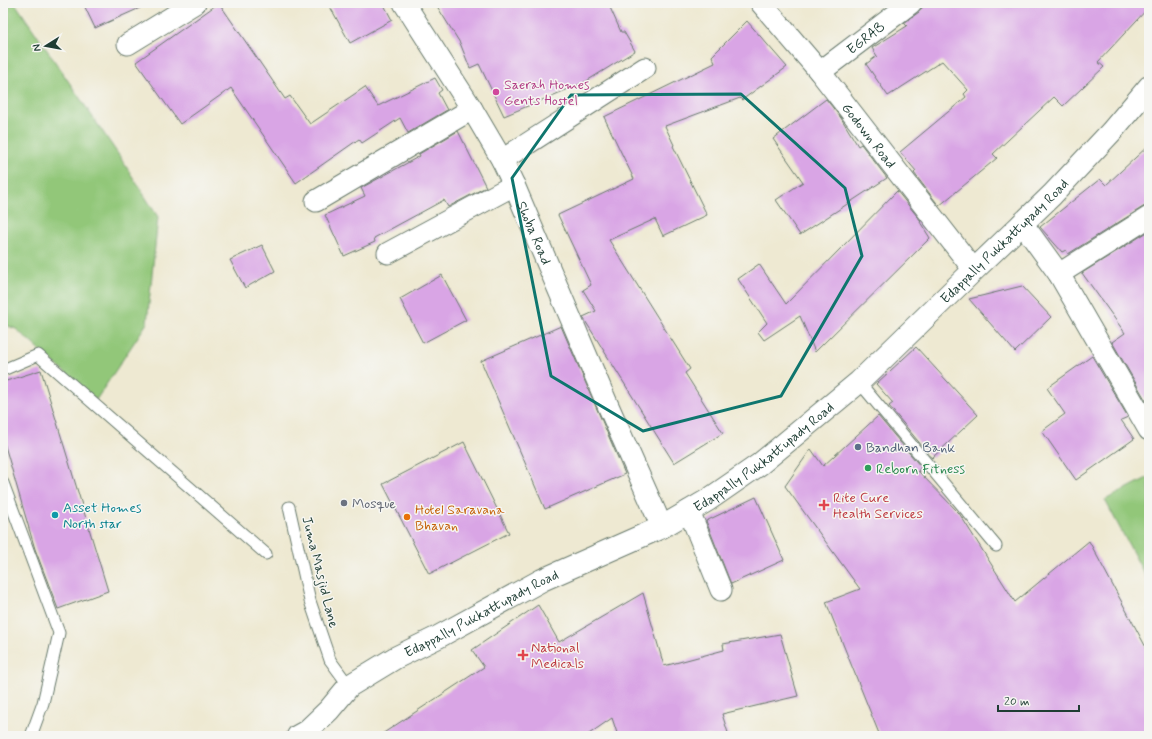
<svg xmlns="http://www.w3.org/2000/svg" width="1152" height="739" viewBox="0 0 1152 739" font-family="Mynerve,sans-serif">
  <rect width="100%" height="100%" fill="#f6f6f2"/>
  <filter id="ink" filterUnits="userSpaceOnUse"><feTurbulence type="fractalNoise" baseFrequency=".025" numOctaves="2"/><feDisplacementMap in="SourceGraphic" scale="8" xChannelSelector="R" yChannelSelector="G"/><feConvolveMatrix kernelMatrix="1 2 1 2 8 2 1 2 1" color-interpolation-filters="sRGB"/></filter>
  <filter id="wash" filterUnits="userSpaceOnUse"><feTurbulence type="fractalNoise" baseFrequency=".012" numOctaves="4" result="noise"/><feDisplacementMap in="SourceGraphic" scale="16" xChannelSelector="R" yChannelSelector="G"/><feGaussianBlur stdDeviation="0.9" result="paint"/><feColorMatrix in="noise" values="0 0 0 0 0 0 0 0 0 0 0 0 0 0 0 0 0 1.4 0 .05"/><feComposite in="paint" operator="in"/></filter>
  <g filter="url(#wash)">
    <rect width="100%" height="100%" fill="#eee9d2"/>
    <g fill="#92c779" stroke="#588256">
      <polygon points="3,3 15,3 120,157 158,217 147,323 96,400 16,329 3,324"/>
      <polygon points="1149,477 1149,583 1105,500"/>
    </g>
    <g id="blocks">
      <g fill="#d9a5e5">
        <polygon points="83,3 151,3 95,28"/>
        <polygon points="219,3 285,99 290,96 310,124 365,87 378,106 435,78 442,90 438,93 447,110 408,133 400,118 362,143 359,139 296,183 231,88 180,124 136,62"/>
        <polygon points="328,3 383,3 392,20 350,43"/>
        <polygon points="435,3 608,3 621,32 624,32 635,51 585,82 504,116 479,64 470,68 460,43"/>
        <polygon points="923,3 1149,3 1149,7 1098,62 1104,67 1063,106 1054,97 993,154 997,158 939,206 914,173 916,171 900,152 966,97 964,94 968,90 942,61 888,96 866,64 877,56 872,48 907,26 904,23 919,12 922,8"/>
        <polygon points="747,21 787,67 742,100 740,98 665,126 674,145 673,146 707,215 663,236 655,219 609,240 690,369 685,373 723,433 674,463 584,319 583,317 596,311 583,290 591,285 558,215 634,179 604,117 715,63 712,56"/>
        <polygon points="826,99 841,118 858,146 861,144 887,178 800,235 776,200 803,182 773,139"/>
        <polygon points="458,131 486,187 448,207 444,200 374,238 375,242 344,256 325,215 365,196 361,188 420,156 419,154"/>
        <polygon points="1149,145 1149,205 1143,207 1068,254 1066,250 1062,252 1040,227 1100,179 1106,185"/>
        <polygon points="897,191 921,221 920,222 930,238 815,352 800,316 764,340 758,332 767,323 738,279 759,264 786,304"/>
        <polygon points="1149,231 1149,406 1112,342 1125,333 1082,273"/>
        <polygon points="262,245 275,271 245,288 230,260"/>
        <polygon points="442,275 466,320 423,343 400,299"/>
        <polygon points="1022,286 1051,317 1015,352 969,299"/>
        <polygon points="561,326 625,474 545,509 481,361"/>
        <polygon points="916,347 978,415 932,458 889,406 893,403 876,384"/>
        <polygon points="1092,356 1128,417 1121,420 1134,439 1076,480 1042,431 1065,414 1047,388"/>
        <polygon points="41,370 108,591 58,609 35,549 3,439 3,382"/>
        <polygon points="878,416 921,467 918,471 959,513 1015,602 1089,541 1149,653 1149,736 880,736 826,602 860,589 785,486 811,449 823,466"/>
        <polygon points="464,442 509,533 429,574 383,484"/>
        <polygon points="756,497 784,560 731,584 706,521"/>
        <polygon points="643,593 664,666 724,650 723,644 780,634 798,696 722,714 729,736 618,736 612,718 586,736 379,736 484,667 472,650 538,605 559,642"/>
      </g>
    </g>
  </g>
  <g filter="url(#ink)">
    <use href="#blocks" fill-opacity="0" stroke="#67796b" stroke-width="1"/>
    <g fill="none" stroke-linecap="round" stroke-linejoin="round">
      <g stroke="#67796b" stroke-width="13">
        <g id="lane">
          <polyline points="3,370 38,355 266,554"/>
          <polyline points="859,382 996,546"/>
          <polyline points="3,483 59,633 43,703 31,736"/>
          <polyline points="289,507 310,601 330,660 349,686"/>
        </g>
      </g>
      <g stroke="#67796b" stroke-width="23">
        <g id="street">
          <polyline points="404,3 472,109"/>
          <path id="s1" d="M 761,3 L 820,72 L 974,270"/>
          <polyline points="128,44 195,3"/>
          <path id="s2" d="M 820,72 L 911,3"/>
          <polyline points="502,160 645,68"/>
          <path id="s3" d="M 316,201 L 472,109 L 502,160 L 514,185 L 606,401 L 662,527"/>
          <polyline points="1022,223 1059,274 1149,430"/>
          <polyline points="388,253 514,185"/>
          <polyline points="1059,274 1149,217"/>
          <polyline points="689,511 721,590"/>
        </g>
      </g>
      <g stroke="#67796b" stroke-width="24">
        <g id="secondary">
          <path id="s4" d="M 298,736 L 307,731 L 329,710 L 349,686 L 395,658 L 438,637 L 542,580 L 662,527 L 708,500 L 760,464 L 859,382 L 974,270 L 1052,195 L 1111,132 L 1149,87"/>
        </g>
      </g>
      <use href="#lane" stroke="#fff" stroke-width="11"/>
      <use href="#street" stroke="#fff" stroke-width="21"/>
      <use href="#secondary" stroke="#fff" stroke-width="22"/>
    </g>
  </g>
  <path fill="none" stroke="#0f766e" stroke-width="3" stroke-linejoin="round" d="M 741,94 L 845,188 L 862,256 L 781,396 L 643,431 L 551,376 L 512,178 L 571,95 Z"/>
  <circle fill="#d1479c" stroke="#f6f6f2" stroke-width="1.5" cx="496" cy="92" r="4"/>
  <circle fill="#5c6f8a" stroke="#f6f6f2" stroke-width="1.5" cx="858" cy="447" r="4"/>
  <circle fill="#2e9e5b" stroke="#f6f6f2" stroke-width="1.5" cx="868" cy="468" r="4"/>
  <circle fill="#6b7280" stroke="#f6f6f2" stroke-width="1.5" cx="344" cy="503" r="4"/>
  <g fill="#e0444e" stroke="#f6f6f2" stroke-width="1.5">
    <path d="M822 499h4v4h4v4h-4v4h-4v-4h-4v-4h4z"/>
    <path d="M521 649h4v4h4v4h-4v4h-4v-4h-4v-4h4z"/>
  </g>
  <circle fill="#0f9aa8" stroke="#f6f6f2" stroke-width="1.5" cx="55" cy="515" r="4"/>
  <circle fill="#e8710a" stroke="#f6f6f2" stroke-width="1.5" cx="407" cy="517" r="4"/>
  <g text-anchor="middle" stroke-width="3" stroke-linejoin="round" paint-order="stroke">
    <g font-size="14" fill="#1f3d34" stroke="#f6f6f2">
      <text dy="5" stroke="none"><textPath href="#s2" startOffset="57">EGRAB</textPath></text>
      <text dy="5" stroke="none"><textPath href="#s1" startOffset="171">Godown Road</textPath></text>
      <text dy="5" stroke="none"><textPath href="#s3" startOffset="320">Shoba Road</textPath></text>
      <text dy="5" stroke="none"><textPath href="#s4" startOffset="871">Edappally Pukkattupady Road</textPath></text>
      <text dy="5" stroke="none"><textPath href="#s4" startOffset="547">Edappally Pukkattupady Road</textPath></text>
      <text transform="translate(321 572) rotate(76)" y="5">Juma Masjid Lane</text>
      <text dy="5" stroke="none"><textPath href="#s4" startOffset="223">Edappally Pukkattupady Road</textPath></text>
    </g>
    <g font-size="14" fill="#b23c85" stroke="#f6f6f2" text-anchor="start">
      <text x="504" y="89">Saerah Homes<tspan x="504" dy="16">Gents Hostel</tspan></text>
    </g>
    <g font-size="14" fill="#4e5e75" stroke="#f6f6f2" text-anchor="start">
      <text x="866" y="452">Bandhan Bank</text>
    </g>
    <g font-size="14" fill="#27864d" stroke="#f6f6f2" text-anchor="start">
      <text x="876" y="473">Reborn Fitness</text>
    </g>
    <g font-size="14" fill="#be3a42" stroke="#f6f6f2" text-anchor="start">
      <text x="833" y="502">Rite Cure<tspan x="833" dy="16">Health Services</tspan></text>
      <text x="531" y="652">National<tspan x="531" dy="16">Medicals</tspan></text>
    </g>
    <g font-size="14" fill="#5b616d" stroke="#f6f6f2" text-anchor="start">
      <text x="352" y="508">Mosque</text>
    </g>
    <g font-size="14" fill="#0d838f" stroke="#f6f6f2" text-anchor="start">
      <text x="63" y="512">Asset Homes<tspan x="63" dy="16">North star</tspan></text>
    </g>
    <g font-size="14" fill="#c56008" stroke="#f6f6f2" text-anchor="start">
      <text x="415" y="514">Hotel Saravana<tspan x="415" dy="16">Bhavan</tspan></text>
    </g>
  </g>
  <rect width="1152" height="739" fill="none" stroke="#f6f6f2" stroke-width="16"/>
  <g transform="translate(46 46) rotate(259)" stroke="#f6f6f2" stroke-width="3" paint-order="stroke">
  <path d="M0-3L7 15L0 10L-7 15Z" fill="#1f3d34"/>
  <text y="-6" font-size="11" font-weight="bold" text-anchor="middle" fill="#1f3d34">N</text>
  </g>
  <path d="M998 705v6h81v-6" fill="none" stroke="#1f3d34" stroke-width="2"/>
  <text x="1004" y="705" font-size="12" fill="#1f3d34" stroke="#f6f6f2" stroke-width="3" paint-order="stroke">20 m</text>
</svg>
